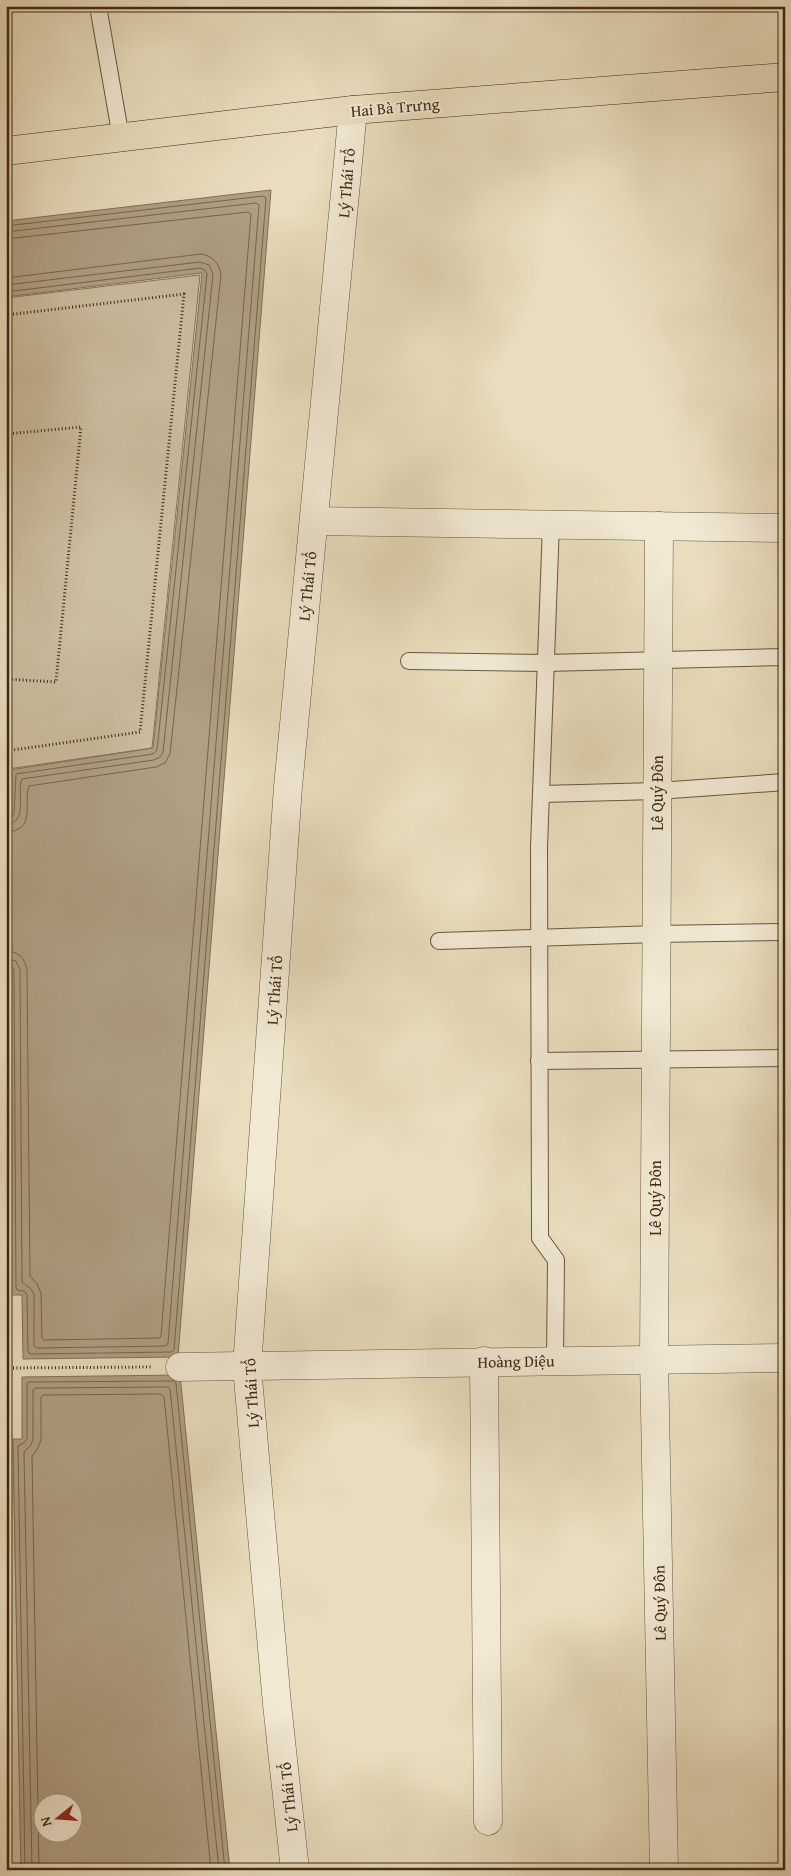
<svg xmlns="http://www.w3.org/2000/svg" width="791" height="1876" viewBox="0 0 791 1876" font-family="'Gentium Book Plus',serif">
  <rect width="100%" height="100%" fill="#e9ddbd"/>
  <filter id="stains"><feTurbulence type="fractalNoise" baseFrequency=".004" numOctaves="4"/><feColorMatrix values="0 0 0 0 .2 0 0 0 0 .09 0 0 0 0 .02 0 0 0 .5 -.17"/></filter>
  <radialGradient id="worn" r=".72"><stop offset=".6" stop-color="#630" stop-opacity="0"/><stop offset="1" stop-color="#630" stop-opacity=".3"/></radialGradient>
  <g fill="#ccbea0" stroke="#867359">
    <polygon points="200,275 152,748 8,769 10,1296 6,1296 6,298"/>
    <polygon points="6,1439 13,1439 21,1870 6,1870"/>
  </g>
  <g fill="#af9f83" stroke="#826f56" fill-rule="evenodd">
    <polygon points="271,190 178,1357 23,1359 22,1295 11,1295 8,871 9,770 153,748 202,273 6,297 6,221"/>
    <path d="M 180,1375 L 230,1870 L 21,1870 L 13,1439 L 22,1439 L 22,1377 ZM 42,1804 L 72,1804 L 72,1834 L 42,1834 Z"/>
  </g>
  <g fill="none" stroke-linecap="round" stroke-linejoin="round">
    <g stroke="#77644a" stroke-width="1">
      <polyline points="6,226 263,196 266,198 174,1350 172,1352 31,1354 28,1352 27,1295 24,1291 17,1290 16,1288 14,971 12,966 6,965"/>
      <polyline points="6,232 256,203 259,205 168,1343 166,1346 37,1348 34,1346 34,1294 30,1288 22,1282 20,970 16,961 6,958"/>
      <path d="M 6,239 L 248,212 L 251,214 L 161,1336 L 160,1338 L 44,1340 L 42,1338 L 41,1293 L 37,1284 L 30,1276 L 27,970 C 25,958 18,951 6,951"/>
      <path d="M 6,278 L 201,254 C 212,256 219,262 221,274 L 170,754 L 165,763 L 156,767 L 29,786 C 23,803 37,831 6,832"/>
      <path d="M 6,285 L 200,262 L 209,265 L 213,274 L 163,752 L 160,757 L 154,760 L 22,779 C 16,793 29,823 6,825"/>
      <polyline points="6,292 200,268 205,270 207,274 157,750 153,754 16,774 14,814 11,818 6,818"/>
      <polyline points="25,1870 18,1446 25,1442 27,1439 27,1383 29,1382 173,1381 176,1383 225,1870"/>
      <polyline points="32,1870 24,1452 31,1445 33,1439 33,1390 36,1388 168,1387 170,1389 219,1870"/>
      <polyline points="39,1870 32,1456 38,1448 41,1440 41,1397 43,1395 161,1394 164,1397 211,1870"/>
    </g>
    <g stroke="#6a553d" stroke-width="18">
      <g id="lane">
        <polyline points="98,6 121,138"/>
        <polyline points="551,524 539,847 540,1238 556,1260 555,1360"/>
        <polyline points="409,661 546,663 785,657"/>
        <polyline points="541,794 657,791 785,782"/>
        <polyline points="439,941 657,934 785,932"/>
        <polyline points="539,1061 785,1058"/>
      </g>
    </g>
    <g stroke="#6a553d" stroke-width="29">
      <g id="street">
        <polyline points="314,521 785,528"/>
        <polyline points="659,526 654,1359 664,1870"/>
        <polyline points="484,1361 488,1821"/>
        <polyline points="180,1367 785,1358"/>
        <polyline points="295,1870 277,1704 247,1367 288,787 353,110"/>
      </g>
    </g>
    <g stroke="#3f2812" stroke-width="29">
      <polyline id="primary" points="6,151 353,110 785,77"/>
    </g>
    <g stroke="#3f2812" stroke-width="3" stroke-dasharray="1 2.5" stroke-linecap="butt">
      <polyline points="6,315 184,294 140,732 6,751"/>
      <polyline points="6,434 81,427 56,682 6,679"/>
      <polyline points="6,1368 152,1367"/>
      <polyline points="6,1854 6,1870"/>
    </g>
    <use href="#lane" stroke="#f1e9d4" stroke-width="16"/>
    <use href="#street" stroke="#f1e9d4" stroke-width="28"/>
    <use href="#primary" stroke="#e9ddbd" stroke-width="28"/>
  </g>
  <g text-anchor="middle" stroke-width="4" stroke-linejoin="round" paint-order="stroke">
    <g font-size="16" fill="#3f2812" stroke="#f1e9d4">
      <text transform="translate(395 107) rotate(-5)" y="6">Hai Bà Trưng</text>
      <text transform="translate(346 183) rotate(-85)" y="6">Lý Thái Tổ</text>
      <text transform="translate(307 586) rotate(-84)" y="6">Lý Thái Tổ</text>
      <text transform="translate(657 793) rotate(-90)" y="6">Lê Quý Đôn</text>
      <text transform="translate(274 990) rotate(-86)" y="6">Lý Thái Tổ</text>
      <text transform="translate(655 1198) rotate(-90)" y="6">Lê Quý Đôn</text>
      <text transform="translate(516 1361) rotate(-1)" y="6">Hoàng Diệu</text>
      <text transform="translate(251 1393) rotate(-93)" y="6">Lý Thái Tổ</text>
      <text transform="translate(659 1603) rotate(-91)" y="6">Lê Quý Đôn</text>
      <text transform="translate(288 1797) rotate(-96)" y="6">Lý Thái Tổ</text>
    </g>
  </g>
  <rect width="791" height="1876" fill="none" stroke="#e9ddbd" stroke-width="25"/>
  <rect x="8" y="8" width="776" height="1861" fill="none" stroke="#3f2812" stroke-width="2.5"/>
  <rect x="12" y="12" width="766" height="1851" fill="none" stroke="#3f2812"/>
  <g transform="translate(58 1818) rotate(253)"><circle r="24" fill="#f1e9d4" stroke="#aa9c86"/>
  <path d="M0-4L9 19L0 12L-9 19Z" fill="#8f2418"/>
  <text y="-8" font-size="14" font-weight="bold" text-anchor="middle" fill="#3f2812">N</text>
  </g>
  <rect width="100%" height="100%" filter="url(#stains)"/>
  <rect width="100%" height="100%" fill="url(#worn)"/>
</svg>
